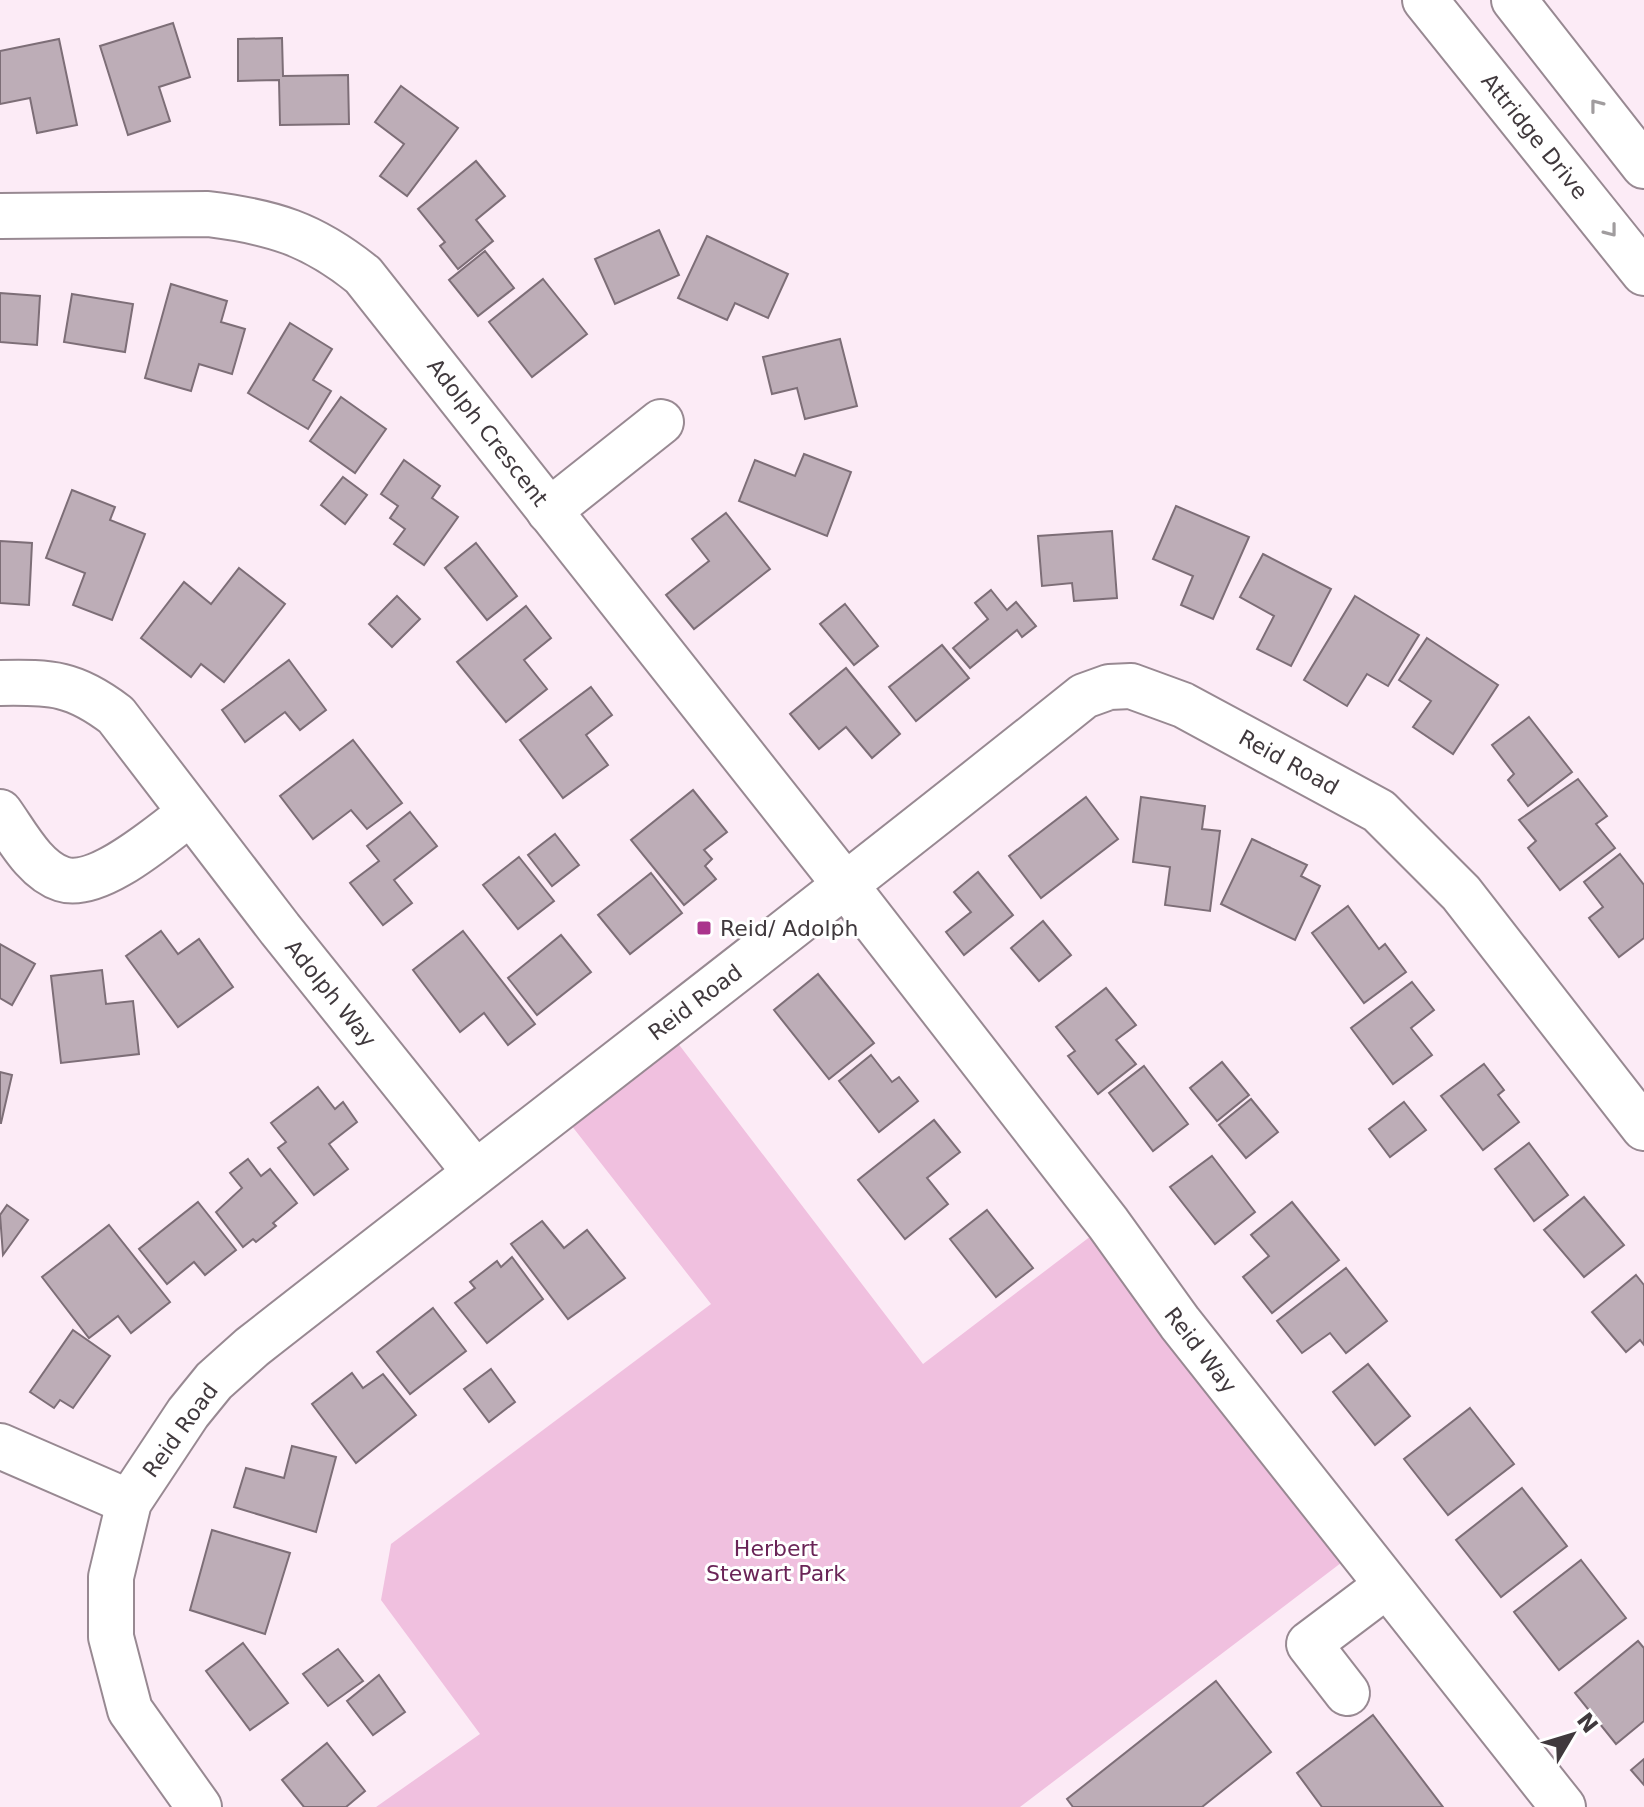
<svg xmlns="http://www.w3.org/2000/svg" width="1644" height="1807" viewBox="0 0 1644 1807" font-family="'DejaVu Sans',sans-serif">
  <rect width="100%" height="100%" fill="#fcebf6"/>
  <polygon fill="#f0c0df" points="664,1025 923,1364 1108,1223 1358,1550 1020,1807 376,1807 480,1734 381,1600 391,1544 711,1304 557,1107"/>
  <g fill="#bdadb7" stroke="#7d6e77" stroke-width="2">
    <polygon points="173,23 190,77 159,87 170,121 128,135 100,46"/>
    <polygon points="282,38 283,76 348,75 349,124 280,125 279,80 238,81 238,39"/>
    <polygon points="59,39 77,125 37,133 30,98 0,104 0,51"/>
    <polygon points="401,86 458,128 407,196 380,176 404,144 375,122"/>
    <polygon points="476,161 505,196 476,220 493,241 458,269 440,246 445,242 418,209"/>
    <polygon points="659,230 679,275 615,304 595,259"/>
    <polygon points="707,236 788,274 768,318 735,303 727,320 678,298"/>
    <polygon points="485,251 514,288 478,316 449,280"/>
    <polygon points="543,279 587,334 532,377 489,322"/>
    <polygon points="171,284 227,301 221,322 245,329 232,374 199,364 191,391 145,378"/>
    <polygon points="0,293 40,296 37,345 0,342"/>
    <polygon points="72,294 133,304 125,352 64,342"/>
    <polygon points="290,323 332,349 313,380 331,391 308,429 248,393"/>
    <polygon points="840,339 857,406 805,419 797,388 772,394 763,357"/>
    <polygon points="341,397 386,429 355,473 310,441"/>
    <polygon points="804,454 851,472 827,536 739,501 755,460 795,476"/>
    <polygon points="404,460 440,486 432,498 458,517 424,565 394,544 405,529 390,518 398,506 381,494"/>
    <polygon points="343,477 367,495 345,524 321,505"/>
    <polygon points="72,490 115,507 110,520 145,534 112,620 73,605 85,573 46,558"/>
    <polygon points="1176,506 1249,537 1213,619 1181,605 1193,576 1153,559"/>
    <polygon points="726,513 770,569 694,629 666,595 709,561 692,539"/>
    <polygon points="1112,531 1117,598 1074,601 1072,583 1042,586 1038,536"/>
    <polygon points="0,541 32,543 29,605 0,603"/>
    <polygon points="476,543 517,596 487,620 445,568"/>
    <polygon points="1263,554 1331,589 1291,666 1257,649 1274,616 1240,597"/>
    <polygon points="239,568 285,604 224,682 201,664 191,677 141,638 184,582 211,604"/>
    <polygon points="991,590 1007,610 1016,602 1036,626 1022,637 1017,630 970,668 953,648 988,619 975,603"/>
    <polygon points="397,596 420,619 392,647 369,624"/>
    <polygon points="1355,596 1419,635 1388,686 1367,674 1347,706 1304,680"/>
    <polygon points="845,604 878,646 854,665 820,624"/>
    <polygon points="526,606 551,638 524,660 547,689 506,722 457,662"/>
    <polygon points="1427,638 1498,685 1453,754 1413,727 1431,701 1399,680"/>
    <polygon points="942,645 969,678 916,721 889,687"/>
    <polygon points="289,660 326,710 300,730 285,712 245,742 222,710"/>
    <polygon points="846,668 900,734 872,758 846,727 819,749 790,714"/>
    <polygon points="591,687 612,715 586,735 608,765 563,798 520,740"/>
    <polygon points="1529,717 1572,772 1528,806 1508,780 1514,774 1492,745"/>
    <polygon points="353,740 402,803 367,829 351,810 313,839 280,796"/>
    <polygon points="1578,779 1607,816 1596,824 1615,848 1560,890 1528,848 1536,841 1519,820"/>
    <polygon points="693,790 727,832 704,850 712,859 705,866 716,879 684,905 631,840"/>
    <polygon points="1086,797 1118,839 1041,898 1009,856"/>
    <polygon points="1141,797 1205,806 1202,829 1220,831 1210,911 1165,905 1170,867 1133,862"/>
    <polygon points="410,812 437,846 394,880 412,903 383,925 350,883 379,861 367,846"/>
    <polygon points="555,834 579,865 552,886 528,855"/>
    <polygon points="1252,839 1307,865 1301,876 1320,886 1295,940 1221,904"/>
    <polygon points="1620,854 1644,885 1644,938 1619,957 1589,918 1603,907 1584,882"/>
    <polygon points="519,857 554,901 518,929 483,885"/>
    <polygon points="978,872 1013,915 964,955 946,932 971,912 954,892"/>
    <polygon points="651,873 682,913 630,954 598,915"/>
    <polygon points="1348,906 1379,949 1385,944 1406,972 1364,1003 1312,933"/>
    <polygon points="1043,921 1071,955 1039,981 1011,948"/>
    <polygon points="161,931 178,954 199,939 233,987 178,1027 126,956"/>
    <polygon points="463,931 535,1024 508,1045 484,1013 460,1032 413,970"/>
    <polygon points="561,935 591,972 537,1015 508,978"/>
    <polygon points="0,944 35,964 12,1005 0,998"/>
    <polygon points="102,970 106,1004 133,1001 139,1054 61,1063 51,976"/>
    <polygon points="818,974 874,1043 829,1079 774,1010"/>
    <polygon points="1412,982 1434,1010 1411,1028 1432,1055 1393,1084 1351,1028"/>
    <polygon points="1106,988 1136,1025 1116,1040 1136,1064 1098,1094 1068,1056 1075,1051 1056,1027"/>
    <polygon points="871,1055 892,1082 899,1077 918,1101 879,1132 839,1081"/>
    <polygon points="1222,1062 1249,1095 1217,1121 1190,1088"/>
    <polygon points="1484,1064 1504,1090 1498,1095 1519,1122 1483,1150 1441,1096"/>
    <polygon points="1144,1066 1188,1124 1153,1151 1109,1093"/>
    <polygon points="0,1072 12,1075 1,1123 0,1123"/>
    <polygon points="318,1087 335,1109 343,1102 357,1122 329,1144 348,1169 314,1195 278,1148 286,1142 271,1123"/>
    <polygon points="1251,1099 1278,1132 1246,1158 1219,1125"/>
    <polygon points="1404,1102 1426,1130 1390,1157 1369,1129"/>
    <polygon points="934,1120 960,1152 927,1178 948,1204 905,1239 858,1180"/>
    <polygon points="1529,1143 1568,1195 1534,1221 1495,1169"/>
    <polygon points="1212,1156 1255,1212 1215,1244 1170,1187"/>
    <polygon points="248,1159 261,1176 270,1169 297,1203 273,1223 276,1226 256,1242 253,1239 243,1247 216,1212 242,1188 230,1173"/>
    <polygon points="1584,1197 1624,1245 1584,1277 1544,1230"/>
    <polygon points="198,1202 236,1250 205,1275 194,1262 167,1284 139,1249"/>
    <polygon points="1292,1202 1339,1260 1272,1313 1243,1277 1269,1256 1251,1235"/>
    <polygon points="7,1205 28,1220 3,1255 0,1215"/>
    <polygon points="987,1210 1033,1268 996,1297 950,1239"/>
    <polygon points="542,1221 564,1248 587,1230 625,1278 568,1319 511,1244"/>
    <polygon points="109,1225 170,1302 131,1333 118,1316 89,1338 42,1277"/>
    <polygon points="512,1257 543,1299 487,1343 455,1303 475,1288 470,1282 497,1261 501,1267"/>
    <polygon points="1346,1268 1387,1321 1346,1353 1330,1333 1302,1353 1277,1321"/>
    <polygon points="1636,1275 1644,1285 1644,1345 1640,1340 1626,1352 1592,1312"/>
    <polygon points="433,1308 466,1351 410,1394 377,1352"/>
    <polygon points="73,1330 110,1356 73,1408 60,1400 54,1408 30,1392"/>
    <polygon points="1368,1364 1410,1416 1375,1445 1333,1392"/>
    <polygon points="491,1369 515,1402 489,1422 464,1389"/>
    <polygon points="352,1373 363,1388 383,1374 416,1415 356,1463 312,1404"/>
    <polygon points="1470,1408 1514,1464 1448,1515 1404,1459"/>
    <polygon points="292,1446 336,1457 316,1532 234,1507 246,1468 284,1478"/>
    <polygon points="1522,1488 1567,1546 1501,1597 1456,1540"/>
    <polygon points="212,1530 290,1553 265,1634 190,1610"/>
    <polygon points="1581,1560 1626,1618 1559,1670 1514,1612"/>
    <polygon points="1638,1641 1644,1648 1644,1721 1616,1744 1575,1693"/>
    <polygon points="243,1643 288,1703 250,1730 206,1671"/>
    <polygon points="338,1649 363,1681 328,1706 303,1674"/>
    <polygon points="379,1675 405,1712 373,1735 347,1701"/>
    <polygon points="1216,1681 1271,1752 1202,1807 1073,1807 1067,1799"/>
    <polygon points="1373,1715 1443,1807 1322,1807 1297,1773"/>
    <polygon points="327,1743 365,1791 346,1807 304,1807 282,1780"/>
    <polygon points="1644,1759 1644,1785 1631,1770"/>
  </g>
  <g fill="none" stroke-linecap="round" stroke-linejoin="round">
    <g stroke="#988992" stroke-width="48">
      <g id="minor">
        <path d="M 0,216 L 208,214 C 273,222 312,234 363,275 L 847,887 L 1108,1223 L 1180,1323 L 1563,1807"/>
        <polyline points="549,511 661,422"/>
        <path d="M 0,683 C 52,682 74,683 116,715 L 280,929 L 475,1172"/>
        <path d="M 0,812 C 16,834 34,870 62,879 C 98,891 162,834 190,813"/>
        <polyline points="0,1446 129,1502"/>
        <polyline points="1347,1693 1309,1644 1386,1586"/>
        <path d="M 199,1807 L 130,1710 L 111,1637 L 111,1577 L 129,1502 L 188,1413 L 214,1381 L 252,1347 C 529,1130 810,916 1084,696 L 1109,687 L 1131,686 L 1183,705 L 1379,811 L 1461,893 L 1644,1128"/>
      </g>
    </g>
    <g stroke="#988992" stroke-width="48">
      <g id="major">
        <polyline points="1425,0 1644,273"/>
        <polyline points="1514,0 1644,166"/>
      </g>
    </g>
    <use href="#minor" stroke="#fff" stroke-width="44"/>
    <use href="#major" stroke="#fff" stroke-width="44"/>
  </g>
  <defs><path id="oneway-chevron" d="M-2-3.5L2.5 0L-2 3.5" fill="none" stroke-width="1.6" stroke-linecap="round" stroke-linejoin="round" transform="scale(2)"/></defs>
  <g stroke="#a09c9e">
    <use href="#oneway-chevron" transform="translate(1596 105) rotate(-128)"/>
    <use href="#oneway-chevron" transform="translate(1611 231) rotate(52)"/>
  </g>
  <rect fill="#aa348c" stroke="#fff" stroke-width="3" x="696" y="920" width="16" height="16" rx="4"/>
  <g text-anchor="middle" stroke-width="6" stroke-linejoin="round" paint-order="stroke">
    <g font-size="22" fill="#40393d" stroke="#fff">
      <text transform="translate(1535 136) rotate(51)" y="8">Attridge Drive</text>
      <text transform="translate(488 432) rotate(52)" y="8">Adolph Crescent</text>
      <text transform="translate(1289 762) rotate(29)" y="8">Reid Road</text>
      <text transform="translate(331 993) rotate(51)" y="8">Adolph Way</text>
      <text transform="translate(695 1002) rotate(-37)" y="8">Reid Road</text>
      <text transform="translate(1201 1350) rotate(52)" y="8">Reid Way</text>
      <text transform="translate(180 1430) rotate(-54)" y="8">Reid Road</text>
    </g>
    <g font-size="22" fill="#40393d" stroke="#fff" text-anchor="start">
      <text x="720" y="936">Reid/ Adolph</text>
    </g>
    <g font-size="22" fill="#6a2457" stroke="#fff">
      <text x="776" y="1556">Herbert<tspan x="776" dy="25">Stewart Park</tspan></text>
    </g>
  </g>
  <g transform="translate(1572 1735) rotate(52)" stroke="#ffffff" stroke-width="6" paint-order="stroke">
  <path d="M0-6L14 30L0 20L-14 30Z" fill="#40393d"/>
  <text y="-12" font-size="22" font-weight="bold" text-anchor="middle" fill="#40393d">N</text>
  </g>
</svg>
